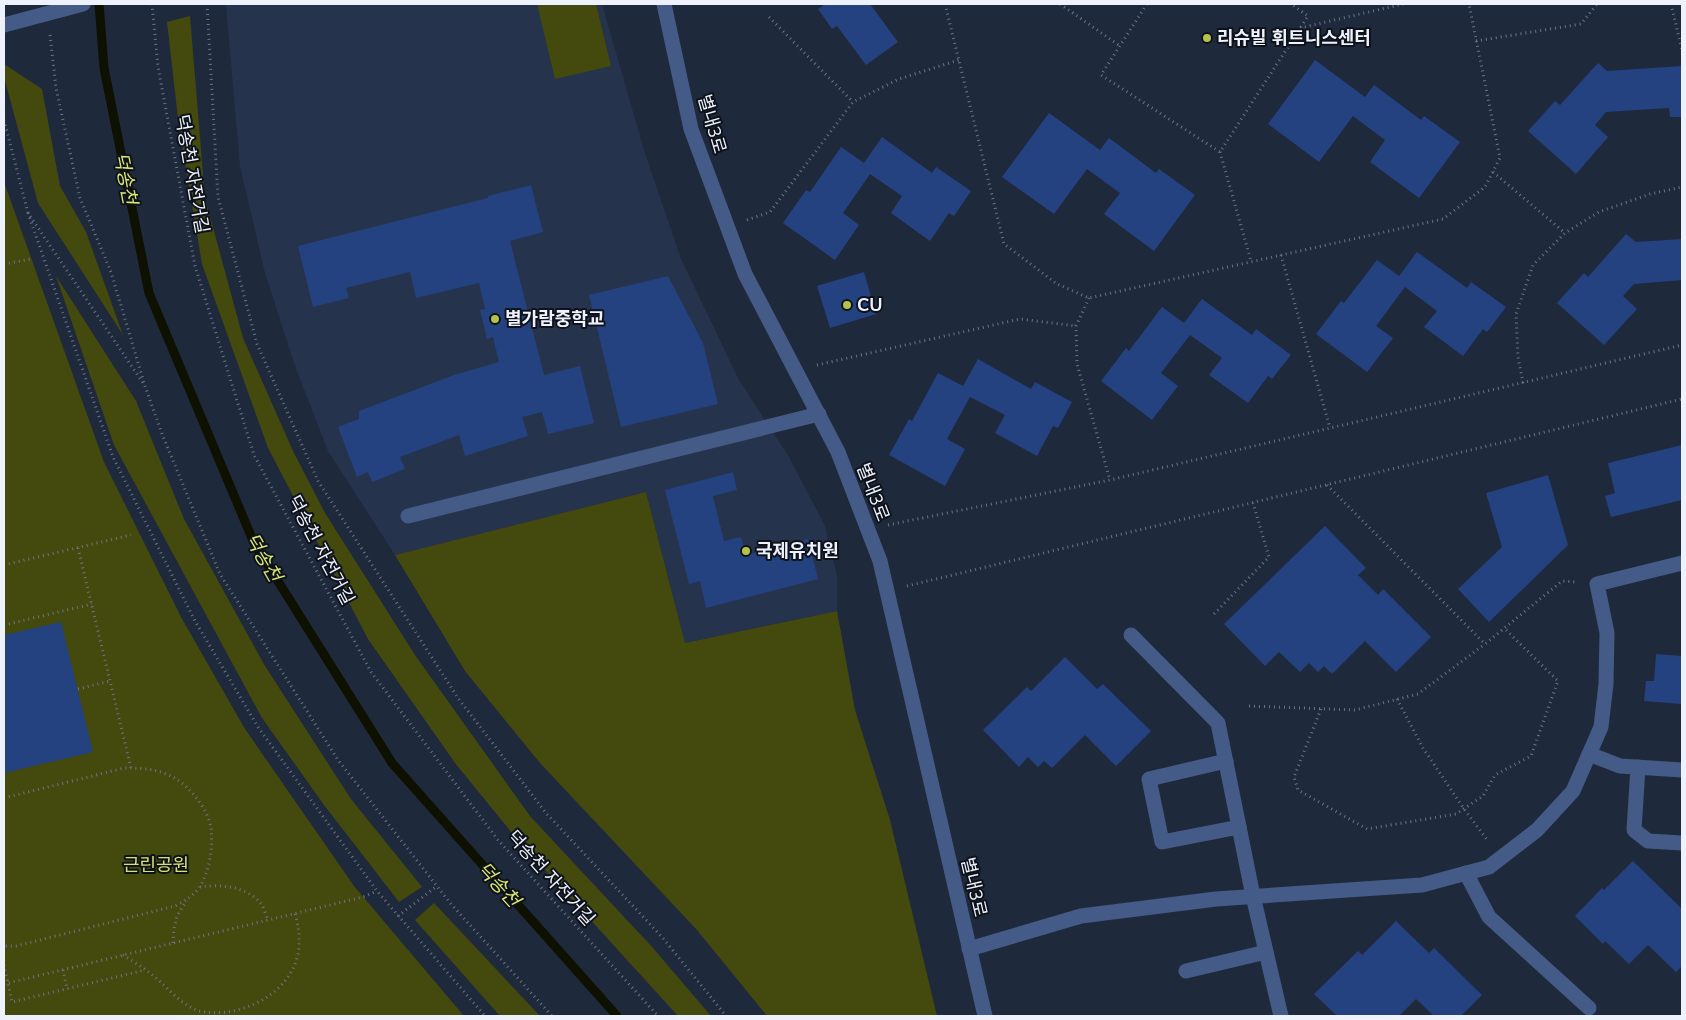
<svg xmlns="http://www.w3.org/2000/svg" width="1686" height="1020" viewBox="0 0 1686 1020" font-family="'Nunito Sans','Noto Sans KR',sans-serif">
  <rect width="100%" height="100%" fill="#1f293c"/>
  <polygon fill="#26334c" points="230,4 602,4 644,150 681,259 739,380 789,457 825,526 837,576 837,611 685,643 646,492 395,555 328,451 295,366 265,273 240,166 226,5"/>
  <g fill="#44490e">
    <polygon points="537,4 596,4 611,66 555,79"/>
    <polygon points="190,16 205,198 243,338 293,451 325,513 415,655 530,816 653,948 711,1016 678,1016 516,838 455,763 368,639 268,448 202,264 179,127 167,22"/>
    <polygon points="4,64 42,89 60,186 86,232 123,335 38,203 4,77"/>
    <polygon points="4,182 104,462 181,617 245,729 354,886 464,1016 4,1016"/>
    <polygon points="56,276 136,401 184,519 265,666 351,799 422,887 399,902 324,805 262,718 114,445"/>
    <polygon points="646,492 685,643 837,611 855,710 890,820 937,1016 767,1016 697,930 540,763 465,671 395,555"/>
    <polygon points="434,903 540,1016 500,1016 415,920"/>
  </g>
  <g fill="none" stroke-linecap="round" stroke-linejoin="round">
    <polyline stroke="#0e1000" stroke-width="9" points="99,4 104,68 149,293 254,543 392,763 617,1016"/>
  </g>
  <g fill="#244180">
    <polygon points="821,4 870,4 898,42 866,65 837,26 832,29 818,9 823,6"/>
    <polygon points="1315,60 1365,97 1374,85 1421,120 1424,116 1460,142 1419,198 1370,162 1385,140 1353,116 1319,162 1268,124"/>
    <polygon points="1598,63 1607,71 1682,66 1682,117 1670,117 1669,108 1606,112 1595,125 1608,137 1576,174 1528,131 1555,101 1560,105"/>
    <polygon points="1049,113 1100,150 1109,138 1156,173 1159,169 1195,195 1154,251 1104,214 1120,193 1087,169 1054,214 1002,177"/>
    <polygon points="882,137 932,173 936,167 971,191 954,216 949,213 930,241 891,213 902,196 870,174 843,213 859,225 835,260 783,223 806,190 810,192 841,147 864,163"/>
    <polygon points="531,185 543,232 510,241 544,375 580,366 594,423 548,434 542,412 522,417 528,436 465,456 459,435 400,457 405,469 372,482 368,472 357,477 338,427 359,419 359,411 454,375 499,362 493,337 487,339 480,310 485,309 479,283 416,298 410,272 346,288 349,298 313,307 298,246 488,198 488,196"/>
    <polygon points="1626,234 1636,242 1682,239 1682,280 1634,284 1623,296 1637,309 1604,345 1557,303 1584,273 1588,277"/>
    <polygon points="1417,252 1467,288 1471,282 1506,307 1487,332 1483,329 1463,356 1424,327 1437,311 1405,287 1376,326 1393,338 1367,372 1316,334 1341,301 1344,303 1377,260 1399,276"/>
    <polygon points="864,272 876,314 830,328 817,286"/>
    <polygon points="668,276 703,343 718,404 621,427 589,295"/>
    <polygon points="1202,299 1252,335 1256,329 1291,355 1272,379 1268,376 1248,403 1209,375 1222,358 1190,335 1161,373 1178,386 1152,420 1101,381 1126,348 1129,351 1162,307 1184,323"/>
    <polygon points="978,359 1031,389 1035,382 1072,402 1058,428 1053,426 1037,456 995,433 1005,415 970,397 947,439 965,449 945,486 889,455 909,419 912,421 938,373 963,386"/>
    <polygon points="1682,445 1682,500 1611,517 1605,496 1615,493 1608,463"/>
    <polygon points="733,472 737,490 713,496 724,541 741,537 746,555 808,539 818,579 706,608 700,581 689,584 665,490"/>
    <polygon points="1548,475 1568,545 1489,622 1458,589 1502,547 1486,493"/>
    <polygon points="1325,526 1366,568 1358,575 1378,595 1383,589 1431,637 1396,672 1365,641 1332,674 1324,666 1318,672 1309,663 1300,672 1279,652 1265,666 1224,624"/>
    <polygon points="61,622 93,752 4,773 4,635"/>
    <polygon points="1656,654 1682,656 1682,704 1644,701 1646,681 1654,681"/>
    <polygon points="1065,657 1097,689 1103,684 1151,731 1116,766 1085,735 1052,768 1044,761 1038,767 1028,757 1019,767 983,730 1027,687 1031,691"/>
    <polygon points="1633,861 1682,909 1682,966 1676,972 1648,945 1629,964 1605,941 1603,944 1575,916 1602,888 1604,890"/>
    <polygon points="1396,921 1429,953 1434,948 1482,995 1461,1016 1434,1016 1416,999 1399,1016 1337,1016 1314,994 1358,951 1362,955"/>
  </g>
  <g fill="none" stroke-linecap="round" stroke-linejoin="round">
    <g stroke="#6d7585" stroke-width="3" stroke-dasharray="1 4" stroke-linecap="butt">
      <polyline points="152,4 158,67 195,266 254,455 371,672 498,840 658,1016"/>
      <polyline points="207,4 218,197 257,344 318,481 458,698 546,813 662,937 726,1016"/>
      <polyline points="945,4 1004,244 1057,284 1089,298 1443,219 1485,187 1500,158 1469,4"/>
      <polyline points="1060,4 1120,46"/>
      <polyline points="1147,4 1101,75 1220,152 1308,16 1291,4"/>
      <polyline points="1671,4 1682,50"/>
      <polyline points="769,17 853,102"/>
      <polyline points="1300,28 1403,4"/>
      <polyline points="50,35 56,88 80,198 111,272 145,386 162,434 220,574 338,760 451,904 552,1016"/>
      <polyline points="1476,41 1581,24 1597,4"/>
      <polyline points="4,120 28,213 143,383"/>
      <polyline points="1220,152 1251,261"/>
      <polyline points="1493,172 1565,233"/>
      <polyline points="28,213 113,457 195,621 258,727 377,891 485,1016"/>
      <polyline points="747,220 770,212 853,102 899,79 959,60"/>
      <polyline points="1281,255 1330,428"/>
      <polyline points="4,264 31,259"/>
      <polyline points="1089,298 1076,326 1077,364 1110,480"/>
      <polyline points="817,365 1020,319 1076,326"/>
      <polyline points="1523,383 1518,357 1516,314 1533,265 1565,233 1599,212 1650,194 1682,187"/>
      <polyline points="1327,485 1485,644 1562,581 1576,582"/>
      <polyline points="888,525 1110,480 1682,345"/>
      <polyline points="78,548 131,768"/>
      <polyline points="4,565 131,535"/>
      <polyline points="907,586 1682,399"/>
      <polyline points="1214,614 1269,557 1253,503"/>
      <polyline points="4,625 92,604"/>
      <polyline points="78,689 110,681"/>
      <polyline points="1397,699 1423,748 1464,809 1488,841"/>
      <polyline points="1249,706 1355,710 1418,694 1485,644"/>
      <polyline points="1321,709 1294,777 1298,790 1367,829 1456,814 1483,796 1495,775 1531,756 1558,681 1504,628"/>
      <path d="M 4,798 L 124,768 C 143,768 160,769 176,779 C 191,788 209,811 211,828 C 213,846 210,872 199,888 C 192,897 184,901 175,906 L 16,946 L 4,946"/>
      <path d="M 200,887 C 220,884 248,886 262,905 C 264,909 266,915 268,920"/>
      <polyline points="398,916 437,886"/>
      <path d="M 173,943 C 174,924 175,916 187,901"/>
      <path d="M 123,955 C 132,961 143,967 151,974 C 167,986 179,1004 199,1011 C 242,1020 295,992 299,947 C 300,935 298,925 295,913"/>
      <polyline points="4,965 12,1002 145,970"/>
      <polyline points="63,970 67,989"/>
      <polyline points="4,984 363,897 377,891"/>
    </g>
    <g stroke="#445b87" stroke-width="15">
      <polyline points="664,4 691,129 745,274 838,452 880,561 985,1016"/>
      <polyline points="408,516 819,414"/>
      <polyline points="1131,635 1218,723 1253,896 1281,1016"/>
      <polyline points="1589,754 1620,766 1682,770"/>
      <polyline points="1226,761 1149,779 1162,842 1239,827"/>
      <polyline points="1638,767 1634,830 1648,841 1682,843"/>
      <polyline points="1466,873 1489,917 1589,1008"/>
      <polyline points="969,949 1081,916 1216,899 1422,885 1489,867 1537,830 1573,791 1601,727 1606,684 1607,633 1597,584 1682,563"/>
      <polyline points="1186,971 1266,952"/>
    </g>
    <polyline stroke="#445b87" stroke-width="15" points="4,25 83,4"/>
  </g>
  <g fill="#b5c249" stroke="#0e121b" stroke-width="2">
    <circle cx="1207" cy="38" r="5"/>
    <circle cx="847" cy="305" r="5"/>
    <circle cx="495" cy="319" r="5"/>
    <circle cx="746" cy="551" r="5"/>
  </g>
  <g text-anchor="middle" stroke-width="4" stroke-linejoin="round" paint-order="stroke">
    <g font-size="18" font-weight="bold" fill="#edf2fd" stroke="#0e121b" text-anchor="start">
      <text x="1217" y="44">리슈빌 휘트니스센터</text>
      <text x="857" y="311">CU</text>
      <text x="505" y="325">별가람중학교</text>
      <text x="756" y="557">국제유치원</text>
    </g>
    <g font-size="18" fill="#edf2fd" stroke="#0e121b">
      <text transform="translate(712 124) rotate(74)" y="6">별내3로</text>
      <text transform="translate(192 174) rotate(80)" y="6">덕송천 자전거길</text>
      <text transform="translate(873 492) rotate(69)" y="6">별내3로</text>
      <text transform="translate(321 550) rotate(62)" y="6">덕송천 자전거길</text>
      <text transform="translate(551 878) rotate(48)" y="6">덕송천 자전거길</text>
      <text transform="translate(974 887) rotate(77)" y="6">별내3로</text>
    </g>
    <g font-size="18" fill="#d5e26e" stroke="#0e121b">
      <text x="156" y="871">근린공원</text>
    </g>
    <g font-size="19" font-style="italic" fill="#dae874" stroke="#0e121b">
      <text transform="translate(126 178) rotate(79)" y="7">덕송천</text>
      <text transform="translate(264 557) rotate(60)" y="7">덕송천</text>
      <text transform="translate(499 884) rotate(48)" y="7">덕송천</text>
    </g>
  </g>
  <rect width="1686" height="1020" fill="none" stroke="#edf2fd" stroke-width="10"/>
</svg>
